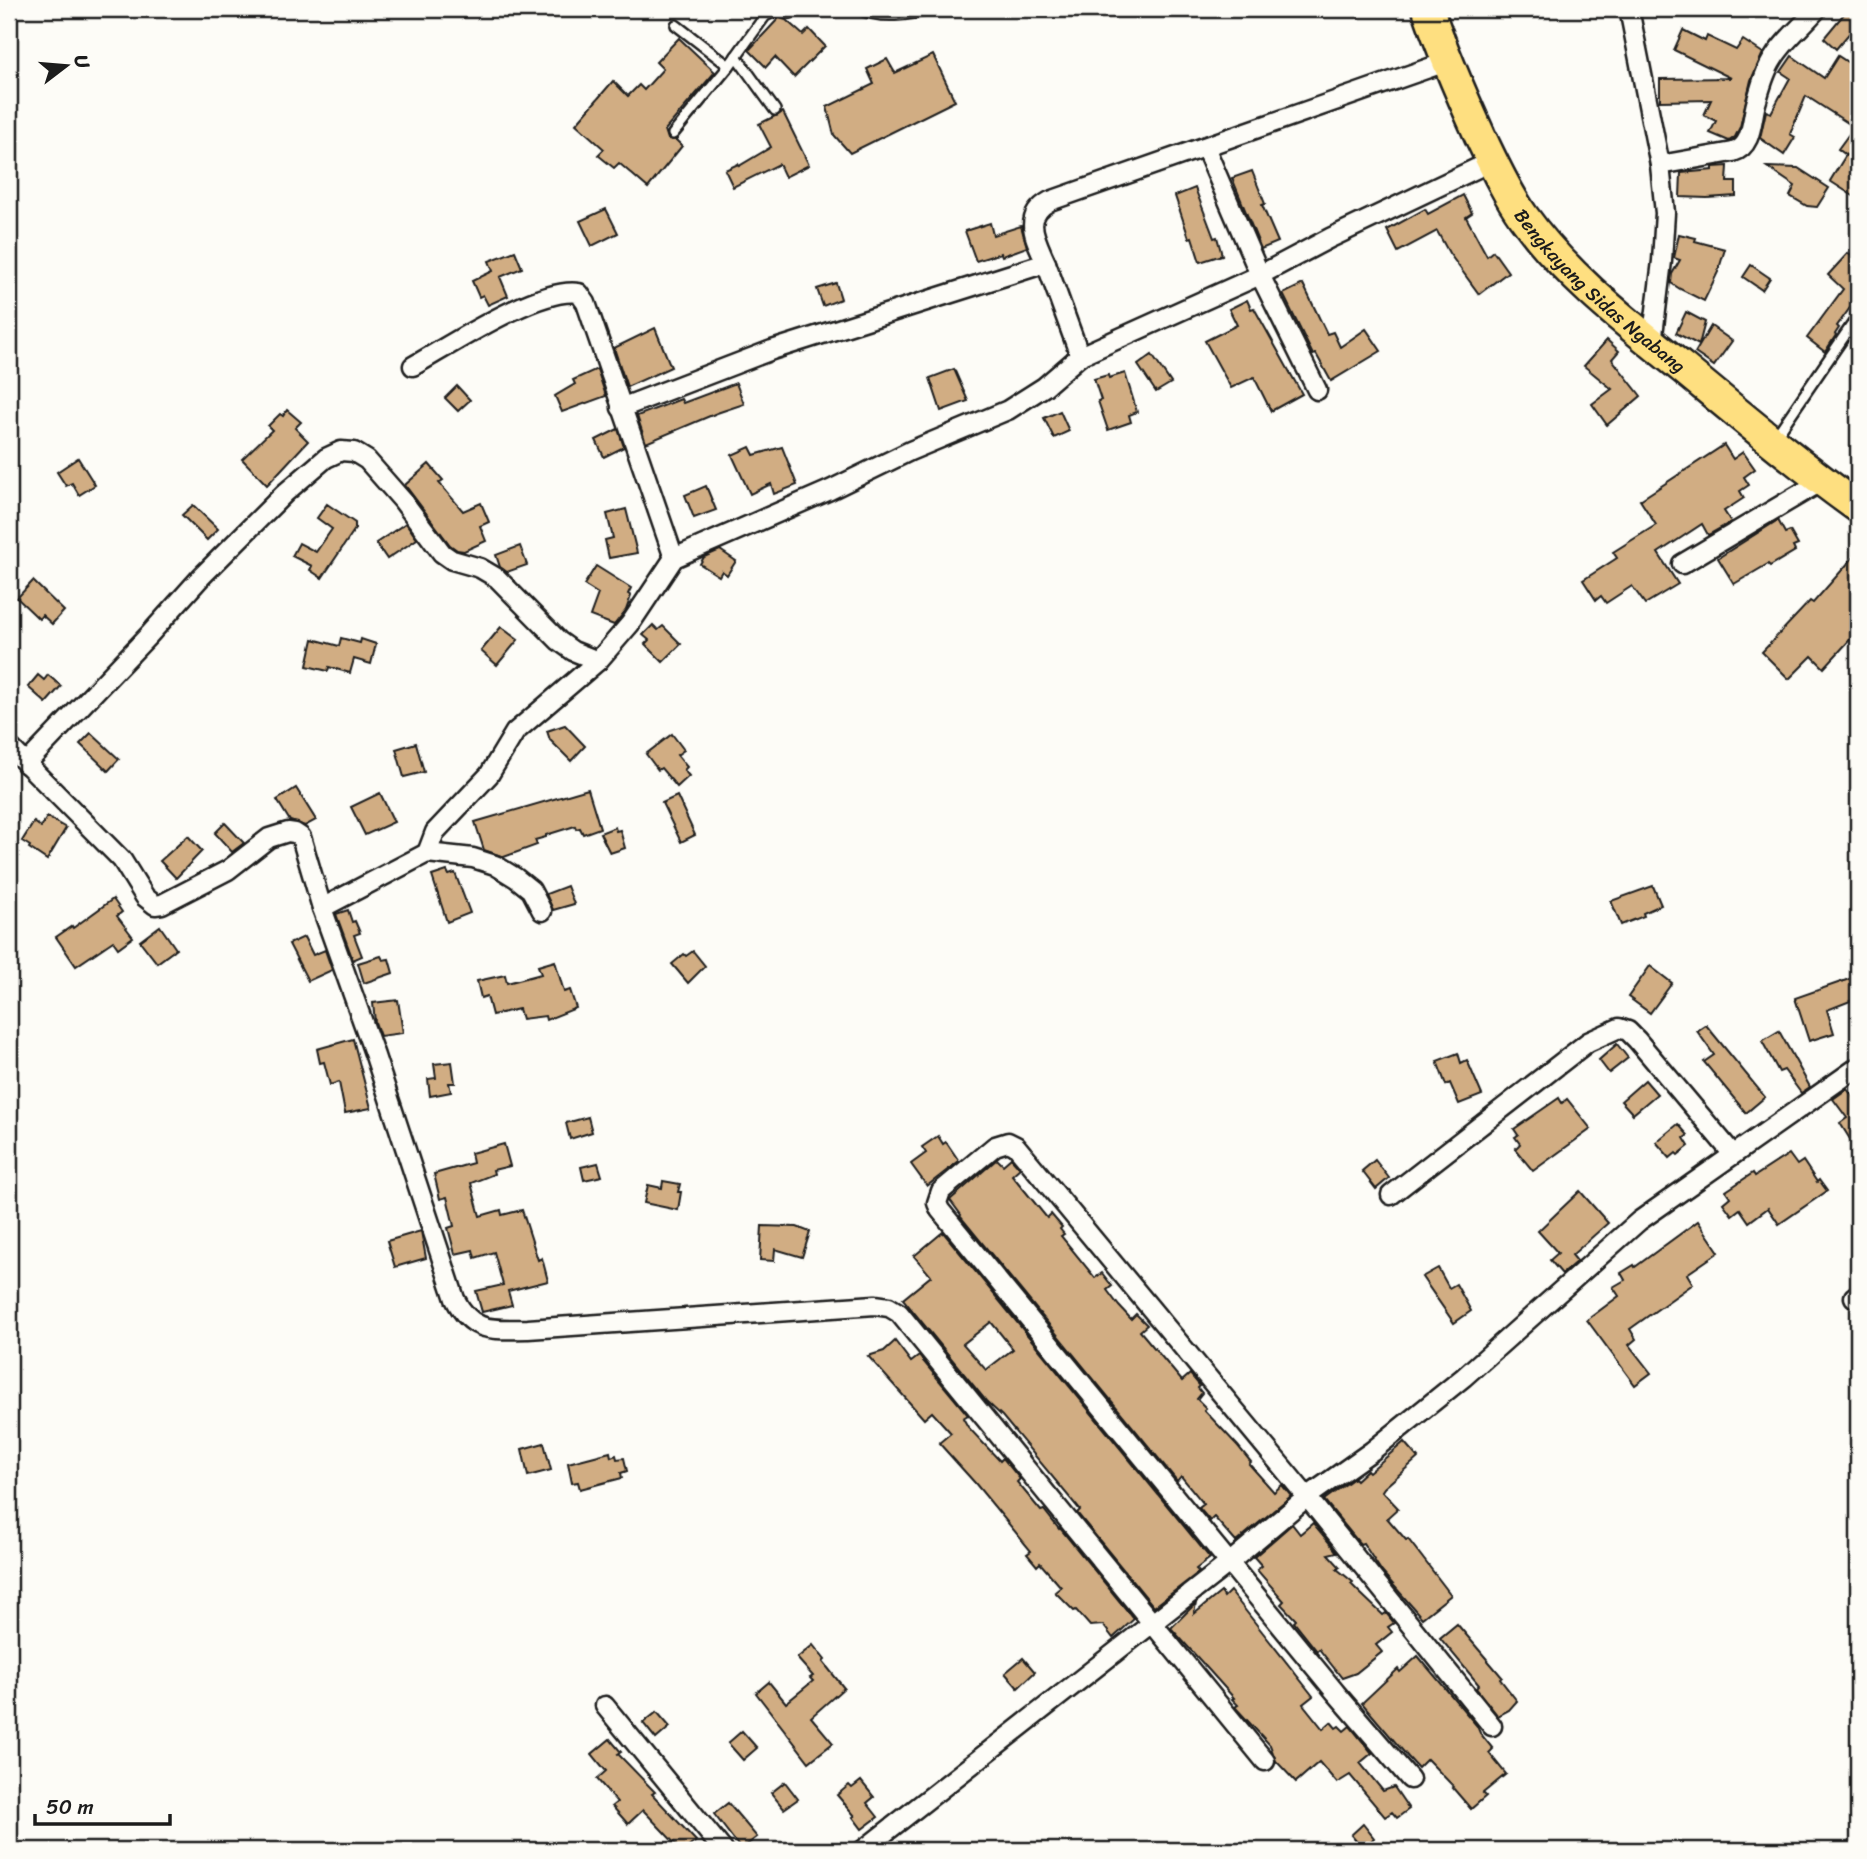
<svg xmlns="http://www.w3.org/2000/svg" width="1867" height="1859" viewBox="0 0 1867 1859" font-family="Sriracha,sans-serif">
  <rect width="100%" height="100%" fill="#fdfcf7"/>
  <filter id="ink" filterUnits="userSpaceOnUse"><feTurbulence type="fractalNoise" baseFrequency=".0143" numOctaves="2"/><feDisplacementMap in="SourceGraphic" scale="14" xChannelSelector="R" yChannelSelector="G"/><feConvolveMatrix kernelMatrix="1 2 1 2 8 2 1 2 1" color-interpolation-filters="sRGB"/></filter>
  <g filter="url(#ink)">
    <g fill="#d1ad83" stroke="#1c1c1c" stroke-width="2" fill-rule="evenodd">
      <polygon points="1848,9 1858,9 1858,23 1836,49 1824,38"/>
      <polygon points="779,18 786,20 803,35 809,29 825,46 794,77 775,57 766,67 749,50"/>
      <polygon points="1683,30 1705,41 1707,36 1736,50 1743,40 1763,53 1751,80 1740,127 1735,137 1729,141 1710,133 1716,121 1704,115 1711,100 1660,101 1660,79 1731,78 1674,50"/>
      <polygon points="679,38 715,72 665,130 668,139 676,140 682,146 648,188 619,163 614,168 598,155 604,149 576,124 613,81 628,96 639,85 644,90 663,69 656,62"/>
      <polygon points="933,55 955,101 850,153 834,135 827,107 874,84 867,69 887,59 895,73"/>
      <polygon points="1792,56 1824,78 1838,56 1858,69 1858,199 1830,181 1846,155 1838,149 1854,127 1806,96 1790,134 1795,137 1784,155 1760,138 1766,111 1771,113 1790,78 1781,72"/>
      <polygon points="783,112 809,165 785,177 779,164 733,187 725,170 738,164 739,166 771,147 759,124"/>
      <polygon points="1728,166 1727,182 1736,182 1736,196 1707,198 1680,197 1681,173 1713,170 1713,167"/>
      <polygon points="1767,167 1798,168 1829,188 1817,207 1807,206 1790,196 1795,186"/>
      <polygon points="1252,171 1265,204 1262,205 1278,242 1261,249 1232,178"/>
      <polygon points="1195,188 1214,238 1217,237 1222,255 1200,262 1192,237 1189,238 1175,196"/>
      <polygon points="1463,195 1472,213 1466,217 1487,256 1493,251 1508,272 1479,294 1449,253 1437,231 1398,252 1387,230 1425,209 1428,214"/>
      <polygon points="606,209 618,233 592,246 580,221"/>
      <polygon points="990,223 993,235 1021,226 1027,247 1002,256 1001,253 976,261 965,231"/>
      <polygon points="1679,234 1696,238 1695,241 1725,249 1718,272 1704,301 1680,289 1671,283 1672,274 1680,260 1674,258"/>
      <polygon points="515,251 522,268 500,277 508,296 488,305 483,295 479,297 472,281 493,271 489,261"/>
      <polygon points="1848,253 1858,262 1858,299 1857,298 1837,326 1839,328 1835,334 1836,335 1825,352 1807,338 1843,289 1828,275"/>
      <polygon points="1751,265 1770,278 1762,290 1743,277"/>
      <polygon points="836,283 841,299 823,306 817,289"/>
      <polygon points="1303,284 1327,334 1333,332 1340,347 1366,329 1381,351 1331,381 1316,354 1313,355 1283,294"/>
      <polygon points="1247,300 1251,309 1254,308 1302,394 1271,411 1254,377 1231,388 1205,341 1237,325 1229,309"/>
      <polygon points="1686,312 1705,322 1699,345 1676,333"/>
      <polygon points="1711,326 1732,341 1714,366 1695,353"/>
      <polygon points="655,328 671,367 627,387 614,348"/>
      <polygon points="1607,340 1619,351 1612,359 1641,396 1607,425 1592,404 1612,389 1584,366"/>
      <polygon points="1152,355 1171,383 1156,392 1138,365"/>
      <polygon points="597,369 606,396 562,412 555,396 575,384 573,380"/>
      <polygon points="954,369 968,401 941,411 930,378"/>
      <polygon points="1125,373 1137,412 1129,415 1131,422 1108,430 1098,401 1101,400 1094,379 1108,375 1109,378"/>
      <polygon points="736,383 744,404 717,413 646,443 637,416 681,399 683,403"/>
      <polygon points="457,386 470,400 458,411 445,398"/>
      <polygon points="287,410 301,422 295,428 308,441 267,485 242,459 272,430 268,426 280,414 283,416"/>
      <polygon points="1060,411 1069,431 1054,438 1044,418"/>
      <polygon points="618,429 624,447 604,457 596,440"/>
      <polygon points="1724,445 1733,459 1743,452 1755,469 1744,477 1749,485 1740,491 1744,498 1724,511 1731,522 1708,535 1702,524 1658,553 1678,584 1645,604 1632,586 1606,603 1601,596 1596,600 1583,580 1617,558 1613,552 1656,525 1640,500"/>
      <polygon points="750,447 754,455 782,447 797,485 774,494 771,484 750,494 732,455"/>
      <polygon points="78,458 95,485 79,495 72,483 66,486 57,472"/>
      <polygon points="429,464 443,480 439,483 463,511 481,503 489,522 480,526 486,541 464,551 457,550 450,545 405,485"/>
      <polygon points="706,486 716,510 694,518 685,495"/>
      <polygon points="327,504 355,523 355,529 322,578 310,570 312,566 292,556 299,543 316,552 332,529 317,518"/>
      <polygon points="193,505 218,529 207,540 182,515"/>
      <polygon points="626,509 637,553 609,558 605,540 613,538 607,514"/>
      <polygon points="1778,520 1785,533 1790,531 1798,545 1793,547 1795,551 1770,566 1768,564 1734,584 1718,558"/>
      <polygon points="406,523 417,539 387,559 376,543"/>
      <polygon points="520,546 527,565 507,572 500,567 496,555"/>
      <polygon points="720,550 736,561 727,575 722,571 719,576 700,564 704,557"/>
      <polygon points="1858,552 1858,631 1824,668 1812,656 1789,679 1762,652 1810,601 1813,603"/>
      <polygon points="596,566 631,588 628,594 631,596 626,610 614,625 590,616 598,594 584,585"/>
      <polygon points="33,581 64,611 52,624 42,615 39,619 17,598"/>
      <polygon points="653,625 658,630 663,626 681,644 663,662 645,644 649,640 643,635"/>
      <polygon points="501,627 518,640 497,665 481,651"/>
      <polygon points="341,638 360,643 361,639 376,644 371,664 354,659 350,673 329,667 328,671 307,666 313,639 339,646"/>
      <polygon points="38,675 44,680 48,675 61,686 46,703 28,687"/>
      <polygon points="565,725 585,746 571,761 550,740 547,731"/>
      <polygon points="91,733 119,759 108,771 80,744"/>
      <polygon points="672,734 684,750 677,755 687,767 684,770 689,776 677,787 661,768 658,770 646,754"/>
      <polygon points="416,743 424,772 404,777 396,749"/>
      <polygon points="296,788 316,820 305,826 290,821 277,800"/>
      <polygon points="588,789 600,828 583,834 580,828 576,829 575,826 546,835 546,837 535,840 537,845 504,857 484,850 475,822"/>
      <polygon points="380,793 394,822 365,835 351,807"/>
      <polygon points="677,796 695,835 681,842 662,803"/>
      <polygon points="47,817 66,828 47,860 29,848 30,846 22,841 34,822 41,827"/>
      <polygon points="225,823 244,843 232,852 215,833"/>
      <polygon points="615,827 616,831 620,830 625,848 610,853 600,833"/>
      <polygon points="188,836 202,851 176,878 160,861"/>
      <polygon points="447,871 449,875 455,873 470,913 447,922 432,876"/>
      <polygon points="567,886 574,904 553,910 546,894"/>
      <polygon points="1653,886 1661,905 1643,913 1644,916 1621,925 1611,901"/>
      <polygon points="113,899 122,912 117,916 133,937 118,948 113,941 76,966 56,937 72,926 73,928"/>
      <polygon points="348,910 352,922 355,921 360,933 354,935 362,956 353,960 336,914"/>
      <polygon points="160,926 176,949 157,963 140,941"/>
      <polygon points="304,937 313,955 325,950 332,970 308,981 289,944"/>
      <polygon points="693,951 705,966 688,983 672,964 684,954 686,956"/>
      <polygon points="381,956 383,960 389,959 393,973 364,983 358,963"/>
      <polygon points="555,961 564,992 570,990 576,1008 546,1020 545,1016 522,1019 519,1009 492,1015 487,996 481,998 477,981 505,975 507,983 541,974 538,966"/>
      <polygon points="1650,966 1672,983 1650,1013 1628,997"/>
      <polygon points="1858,976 1858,998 1827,1010 1834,1033 1809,1041 1795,998"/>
      <polygon points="398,1000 403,1033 380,1036 375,1022 373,1003"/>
      <polygon points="1706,1025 1765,1097 1746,1113 1704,1062 1714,1055 1697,1031"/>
      <polygon points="1779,1031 1810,1087 1801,1093 1784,1070 1779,1072 1762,1041"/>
      <polygon points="353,1039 371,1108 345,1113 339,1082 330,1085 324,1062 320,1063 317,1049"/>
      <polygon points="1617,1044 1628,1058 1609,1073 1599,1060"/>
      <polygon points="1458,1053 1461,1063 1467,1060 1482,1095 1459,1104 1450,1083 1446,1085 1437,1061"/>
      <polygon points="452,1062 455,1083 449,1083 451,1092 430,1096 428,1079 436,1078 434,1064"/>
      <polygon points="1645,1080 1657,1094 1633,1114 1621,1101"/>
      <polygon points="1847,1089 1858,1103 1858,1152 1840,1123 1847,1118 1833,1099"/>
      <polygon points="1559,1098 1562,1103 1567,1099 1591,1129 1533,1171 1515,1149 1520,1144 1515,1137 1518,1135 1514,1129"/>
      <polygon points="588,1117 592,1132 570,1139 566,1123"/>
      <polygon points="1678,1124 1688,1135 1684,1138 1689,1146 1678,1155 1676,1153 1670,1158 1656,1142"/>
      <polygon points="938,1136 943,1144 946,1142 959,1161 927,1186 911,1164 926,1153 922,1147"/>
      <polygon points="504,1144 510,1166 493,1170 494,1174 471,1183 480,1216 501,1210 502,1215 522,1210 538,1260 542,1258 548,1281 508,1291 512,1305 482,1312 476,1291 503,1285 494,1252 475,1258 473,1250 455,1254 448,1228 454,1226 447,1197 440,1199 434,1174 473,1163 471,1153"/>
      <polygon points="1789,1154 1797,1165 1803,1161 1817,1182 1819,1180 1827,1191 1779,1224 1768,1208 1749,1222 1740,1209 1732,1215 1723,1203 1730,1197 1726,1191 1753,1173 1755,1176"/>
      <polygon points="1011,1158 1020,1168 1012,1175 1047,1218 1051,1214 1062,1227 1060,1229 1064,1234 1061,1236 1095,1278 1102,1273 1112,1286 1107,1290 1119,1306 1131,1319 1136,1314 1147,1325 1140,1331 1182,1381 1190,1374 1200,1386 1198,1388 1202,1393 1197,1399 1206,1408 1204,1410 1238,1446 1251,1462 1249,1464 1274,1492 1282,1485 1291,1496 1236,1542 1214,1517 1210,1521 1199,1508 1204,1504 1181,1476 1177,1481 960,1216 961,1215 950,1200 997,1159 1003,1165"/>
      <polygon points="1375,1160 1389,1178 1376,1189 1362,1171"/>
      <polygon points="598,1163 602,1176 584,1180 581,1167"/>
      <polygon points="663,1181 680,1184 678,1192 681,1192 678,1210 644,1203 648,1185 662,1188"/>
      <polygon points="1580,1191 1608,1223 1572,1255 1577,1261 1562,1274 1550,1260 1558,1253 1538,1231"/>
      <polygon points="1698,1221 1719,1252 1687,1274 1693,1284 1630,1329 1636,1339 1629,1345 1651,1373 1635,1385 1587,1320 1619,1296 1613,1287 1625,1280 1621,1273 1634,1265 1635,1267"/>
      <polygon points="762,1226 797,1227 810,1232 802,1257 775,1249 774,1261 760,1260"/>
      <polygon points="421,1231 426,1258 395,1267 387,1241"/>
      <path d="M 943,1232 L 1210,1558 L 1196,1569 L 1199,1572 L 1154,1607 L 1077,1513 L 1080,1510 L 1002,1416 L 986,1401 L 903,1299 L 931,1276 L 914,1256 ZM 991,1322 L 1013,1349 L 986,1370 L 963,1344 Z"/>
      <polygon points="1438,1268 1449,1288 1456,1284 1471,1311 1454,1323 1422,1277"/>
      <polygon points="895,1341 911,1362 919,1356 968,1415 963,1418 968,1427 1000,1461 1003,1458 1020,1479 1017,1482 1041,1511 1044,1510 1059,1529 1060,1528 1134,1619 1113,1638 1103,1625 1090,1626 1076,1610 1074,1611 1055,1592 1061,1587 1040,1563 1037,1566 1027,1554 1031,1551 975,1483 939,1443 951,1433 932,1412 924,1419 868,1356 884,1351"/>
      <polygon points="1404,1442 1418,1458 1384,1488 1382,1491 1398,1508 1387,1518 1406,1540 1408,1539 1451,1595 1422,1618 1382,1572 1363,1543 1360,1544 1324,1500 1354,1478 1356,1480 1367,1470 1369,1472"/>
      <polygon points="544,1443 551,1470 528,1476 522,1449"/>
      <polygon points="610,1452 611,1457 616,1455 617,1459 624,1458 627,1471 621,1473 622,1478 580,1489 578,1482 572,1483 568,1463"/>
      <polygon points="1313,1523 1337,1552 1328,1554 1340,1567 1337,1569 1353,1582 1351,1584 1359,1592 1383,1615 1386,1613 1394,1623 1388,1627 1392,1632 1376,1645 1382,1652 1356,1673 1342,1678 1319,1649 1317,1651 1294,1622 1296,1620 1281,1604 1284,1601 1257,1570 1262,1566 1254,1557 1292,1524 1300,1534"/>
      <polygon points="1230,1591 1313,1696 1303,1704 1323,1729 1331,1722 1336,1728 1339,1726 1344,1731 1350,1726 1372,1753 1360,1763 1383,1791 1394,1787 1409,1809 1397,1818 1392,1812 1385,1817 1350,1775 1337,1783 1319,1762 1296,1782 1276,1761 1270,1745 1235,1707 1238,1705 1232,1699 1234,1698 1171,1628 1196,1603 1194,1614 1221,1592 1224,1597"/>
      <polygon points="1457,1624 1502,1677 1500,1679 1517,1701 1509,1710 1498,1716 1476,1688 1479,1685 1440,1638"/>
      <polygon points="813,1645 825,1660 823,1662 844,1688 811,1717 833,1743 809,1762 756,1693 769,1682 786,1703 813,1681 810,1678 813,1676 797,1658"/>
      <polygon points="1418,1656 1477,1726 1480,1733 1493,1749 1489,1753 1506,1774 1483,1793 1486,1796 1471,1809 1452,1787 1453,1786 1427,1759 1418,1768 1408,1757 1362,1703 1398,1669 1400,1672"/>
      <polygon points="1023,1658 1035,1672 1018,1688 1005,1673"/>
      <polygon points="657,1712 670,1727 656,1739 643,1723"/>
      <polygon points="742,1731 757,1748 743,1760 728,1743"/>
      <polygon points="610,1739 621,1752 618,1754 655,1792 652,1794 696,1841 685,1850 681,1850 643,1810 628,1824 612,1806 617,1802 597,1779 606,1771 592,1754"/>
      <polygon points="861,1781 874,1797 867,1803 878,1817 862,1829 853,1817 855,1816 837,1795 849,1785 852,1788"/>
      <polygon points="785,1782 798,1799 784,1809 771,1793"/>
      <polygon points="728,1803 757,1837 741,1849 714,1814"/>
      <polygon points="1363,1824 1374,1838 1363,1849 1351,1835"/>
    </g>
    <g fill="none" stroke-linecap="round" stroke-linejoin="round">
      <g stroke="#1c1c1c" stroke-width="14">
        <g id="service">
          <path d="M 859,9 C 879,19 911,15 933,9"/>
          <polyline points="676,25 729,66"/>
          <polyline points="736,56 775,110"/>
          <polyline points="673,134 729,66 765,16 776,11 790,13 797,9"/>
          <polyline points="1774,439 1858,316"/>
        </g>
      </g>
      <g stroke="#1c1c1c" stroke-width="23">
        <g id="minor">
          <polyline points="1629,9 1660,165 1665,213 1662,261 1652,343"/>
          <polyline points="1205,147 1260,275 1317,390"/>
          <path d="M 1660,165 L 1733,152 C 1754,146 1751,117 1757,100 C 1761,86 1765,71 1773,59 C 1784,40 1803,26 1817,9"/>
          <path d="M 1046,263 C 1036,239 1021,217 1050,201 L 1446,62"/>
          <path d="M 413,366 C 449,346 539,286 579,293 L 586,303 L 674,558"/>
          <polyline points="621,408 772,350 1046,263 1080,356"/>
          <polyline points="1682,564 1822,481"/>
          <path d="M 9,746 L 122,860 L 145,897 L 155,905 L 162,904 L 228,870 L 269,838 L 288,832 L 295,833 L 301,837 L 322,908 L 375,1056 L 455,1299 C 473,1334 492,1329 528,1329 L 875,1305 L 889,1307 L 899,1313 L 1265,1761"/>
          <polyline points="26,764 149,635 201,577 285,493 326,458 341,451 354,452 367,460 403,501 442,553 452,560 480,568 497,578 559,641 573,651 598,661"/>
          <polyline points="427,853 435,832 489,775 515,732 598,661 630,624 674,558 830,490 910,451 1008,410 1044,387 1080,356 1260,275 1330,238 1492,161"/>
          <polyline points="322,908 427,853 473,858 495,865 516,878 531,890 542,911"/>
          <polyline points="1391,1195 1588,1042 1619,1028 1628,1031 1637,1040 1732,1153"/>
          <polyline points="1854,1297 1858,1294"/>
          <polyline points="605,1706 723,1850"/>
          <polyline points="1410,1779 1336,1693 940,1210 937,1203 941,1191 995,1146 1008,1142 1016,1146 1307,1497 1492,1726"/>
          <polyline points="863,1850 1229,1563 1307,1497 1372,1451 1464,1377 1639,1221 1858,1067"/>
        </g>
      </g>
      <g stroke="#1c1c1c" stroke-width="35">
        <g id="trunk">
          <path id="s1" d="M 1428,9 C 1443,53 1461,94 1480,136 C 1493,163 1506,192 1523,216 C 1566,276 1626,322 1684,369 C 1741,416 1798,464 1858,507"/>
        </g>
      </g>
      <use href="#service" stroke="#fdfcf7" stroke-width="9"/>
      <use href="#minor" stroke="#fdfcf7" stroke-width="18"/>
      <use href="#trunk" stroke="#fedf80" stroke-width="30"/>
    </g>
  </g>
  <g text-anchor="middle" stroke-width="7" stroke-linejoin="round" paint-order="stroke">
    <g font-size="19" fill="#1c1c1c" stroke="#fdfcf7">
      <text dy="7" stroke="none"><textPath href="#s1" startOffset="336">Bengkayang Sidas Ngabang</textPath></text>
    </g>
  </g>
  <rect width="1867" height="1859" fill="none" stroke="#fdfcf7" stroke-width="35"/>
  <rect x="18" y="18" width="1832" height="1824" fill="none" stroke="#1c1c1c" stroke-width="2.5" filter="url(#ink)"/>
  <g transform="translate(66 66) rotate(74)" stroke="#fdfcf7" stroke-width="5" paint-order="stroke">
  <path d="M0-5L12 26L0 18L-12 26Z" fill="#1c1c1c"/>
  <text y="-10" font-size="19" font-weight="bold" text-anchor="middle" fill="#1c1c1c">U</text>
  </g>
  <path d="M35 1814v10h135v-10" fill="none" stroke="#1c1c1c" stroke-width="3.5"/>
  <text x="46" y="1814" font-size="21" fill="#1c1c1c" stroke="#fdfcf7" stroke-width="5" paint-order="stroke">50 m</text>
</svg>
